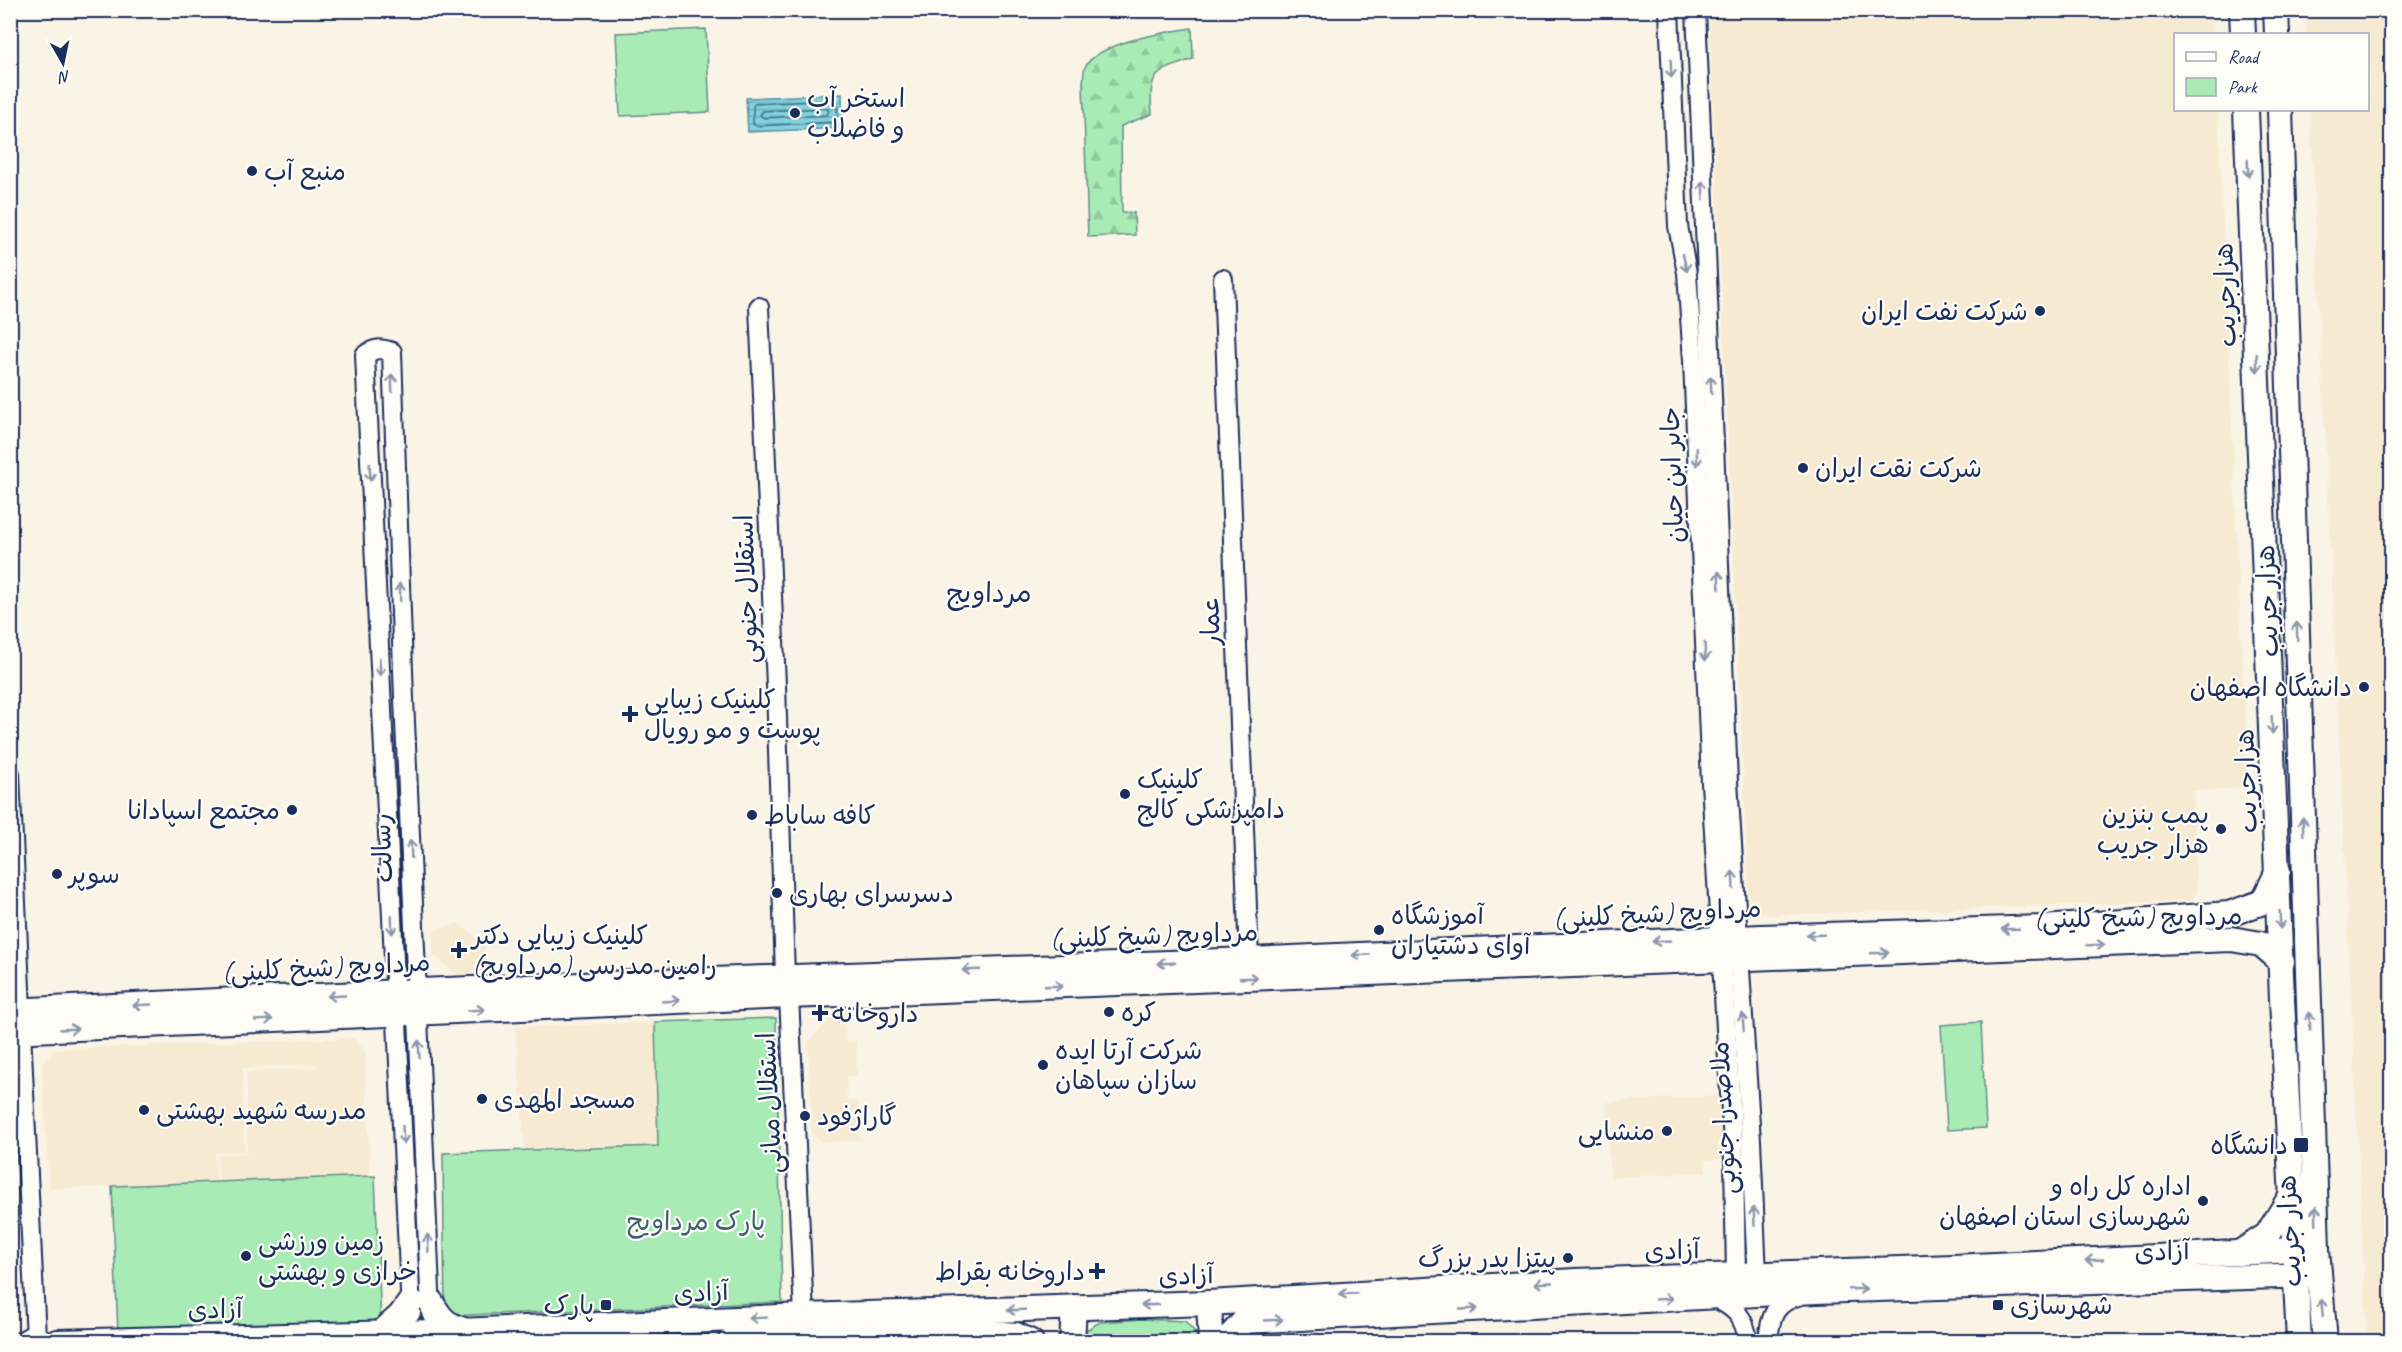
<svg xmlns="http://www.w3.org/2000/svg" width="2402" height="1352" font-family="Caveat,'Playpen Sans Arabic',sans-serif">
  <defs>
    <pattern id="forest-firs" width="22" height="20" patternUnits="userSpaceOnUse" patternTransform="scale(1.5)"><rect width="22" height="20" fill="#a8ebb5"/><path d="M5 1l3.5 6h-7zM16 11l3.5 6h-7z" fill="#90ca9e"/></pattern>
    <pattern id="water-rules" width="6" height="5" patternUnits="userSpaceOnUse" patternTransform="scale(1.5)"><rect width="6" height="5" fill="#81d2db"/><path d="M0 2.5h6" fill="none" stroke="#69abb5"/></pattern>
  </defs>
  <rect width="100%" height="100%" fill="#faf4e6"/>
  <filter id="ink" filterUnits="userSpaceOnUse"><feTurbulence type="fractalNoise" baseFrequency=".0167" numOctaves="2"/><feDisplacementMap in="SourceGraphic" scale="12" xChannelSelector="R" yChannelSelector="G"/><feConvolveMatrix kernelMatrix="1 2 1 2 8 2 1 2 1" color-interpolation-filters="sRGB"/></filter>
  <g filter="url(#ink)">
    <g fill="#f7ead2">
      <path d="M 1709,11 L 2213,11 L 2214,34 L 2176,34 L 2176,110 L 2218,110 L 2248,788 L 2193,791 L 2197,893 L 2190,901 L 1770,915 L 1759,911 L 1749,900 Z"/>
      <path d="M 2306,11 L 2391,11 L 2391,1341 L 2367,1341 L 2310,110 L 2368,110 L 2368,34 L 2307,34 Z"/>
      <path d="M 458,923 L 485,944 L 486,969 L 461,977 L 433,955 L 433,931 Z"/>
      <path d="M 844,1015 L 846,1041 L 856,1040 L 857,1075 L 846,1076 L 847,1101 L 858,1101 L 860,1140 L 822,1142 L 812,1134 L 808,1042 L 833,1016 Z"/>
      <path d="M 655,1022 L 658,1146 L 525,1151 L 515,1027 Z"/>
      <path d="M 354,1038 L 365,1051 L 370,1176 L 219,1183 L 217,1155 L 247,1153 L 247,1072 L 317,1068 L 316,1065 L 243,1068 L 244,1151 L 215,1153 L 217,1182 L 49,1189 L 42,1063 L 56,1049 Z"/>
      <path d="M 1725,1095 L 1729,1159 L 1706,1160 L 1706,1172 L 1610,1178 L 1606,1102 Z"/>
    </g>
    <g fill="#a8ebb5" stroke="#628d8a" stroke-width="1.5">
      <path d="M 706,29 L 710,112 L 620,116 L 616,33 Z"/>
      <path d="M 776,1018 L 782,1302 L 445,1316 L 443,1153 L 658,1146 L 655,1022 Z"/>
      <path d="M 1981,1022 L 1986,1128 L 1947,1130 L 1941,1025 Z"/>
      <path d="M 375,1176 L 381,1326 L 118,1335 L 112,1186 Z"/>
      <path d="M 1142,1319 L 1185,1321 L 1196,1333 L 1196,1341 L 1084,1342 L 1086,1330 L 1100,1322 Z"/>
    </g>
    <path fill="url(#forest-firs)" stroke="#628d8a" stroke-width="1.5" d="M 1192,28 L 1193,59 C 1156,72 1148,72 1152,114 L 1121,126 L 1122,212 L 1134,213 L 1135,235 L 1088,237 L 1083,82 C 1084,78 1083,71 1085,67 C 1098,42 1166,32 1192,28 Z"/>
    <path fill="url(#water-rules)" stroke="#5891a9" stroke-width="1.5" d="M 842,94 L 843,128 L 748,132 L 746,98 Z"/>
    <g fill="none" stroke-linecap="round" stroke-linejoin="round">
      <g stroke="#447090" stroke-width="1.5">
        <path d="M 834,100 C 838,104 839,118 835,122 L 756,126 L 753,124 L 753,106 L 755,104 Z"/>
        <path d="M 826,108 L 829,111 L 827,115 L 764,118 L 760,115 L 763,111 Z"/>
      </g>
      <g stroke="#1b2f5e" stroke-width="22">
        <g id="minor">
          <path d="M 1669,10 L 1678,226 L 1687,273 L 1693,361 L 1711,783 L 1734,1159 L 1736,1276"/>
          <path d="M 1696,10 L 1728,782 L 1751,1141 L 1757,1275"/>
          <path d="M 1223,279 L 1249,960"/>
          <path d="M 759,307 L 776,685 L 785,977"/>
          <path d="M 10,774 L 21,1010"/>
          <path d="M 789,996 L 804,1316"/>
          <path d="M 21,1031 L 36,1338"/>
          <path d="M 1711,1296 C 1734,1307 1745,1315 1748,1342"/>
          <path d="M 411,1313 L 365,355 C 375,348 380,348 392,352 L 404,699 L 431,1313"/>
          <path d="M 1768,1342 C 1770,1315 1775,1302 1801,1295"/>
        </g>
      </g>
      <g stroke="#1b2f5e" stroke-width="28">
        <g id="major">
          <path d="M 2242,10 L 2243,34"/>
          <path d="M 2276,10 L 2277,34"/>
          <path d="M 2246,110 L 2282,999 L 2299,1342"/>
          <path d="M 2280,110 L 2317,1249 L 2325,1342"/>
          <path d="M 10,1011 L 420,991 L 1249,960 L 1761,937 L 2044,928 L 2229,914 L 2263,902 L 2278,871"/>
          <path d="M 10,1031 L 789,996 L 2231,939 L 2261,944 L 2282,962"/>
          <path d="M 2239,1253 L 2267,1235 L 2291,1196"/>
          <path d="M 431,1302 C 442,1321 446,1324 466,1331"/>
          <path d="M 1209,1303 L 1211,1342"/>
          <path d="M 381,1333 L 400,1316 L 411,1301"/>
          <path d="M 26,1342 L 33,1338 L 43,1342"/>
          <path d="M 57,1342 L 434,1332 L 804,1316 L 1209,1303 L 1575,1281 L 1953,1267 L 2317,1249"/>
          <path d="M 730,1342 L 990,1333 L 1016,1335 L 1031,1342"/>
          <path d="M 1072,1342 L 1074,1307"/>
          <path d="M 1225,1342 L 1244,1321 L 1816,1291 L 2310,1275"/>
        </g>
      </g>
      <use href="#minor" stroke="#fdfcf7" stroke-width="18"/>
      <use href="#major" stroke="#fdfcf7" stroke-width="24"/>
    </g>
    <defs><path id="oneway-shaft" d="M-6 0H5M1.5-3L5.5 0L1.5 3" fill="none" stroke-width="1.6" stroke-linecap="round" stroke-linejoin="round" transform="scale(1.5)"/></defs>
    <g stroke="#8c96aa">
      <use href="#oneway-shaft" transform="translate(1671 69) rotate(88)"/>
      <use href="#oneway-shaft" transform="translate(2248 168) rotate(88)"/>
      <use href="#oneway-shaft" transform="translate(1703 190) rotate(-92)"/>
      <use href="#oneway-shaft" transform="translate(1685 263) rotate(76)"/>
      <use href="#oneway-shaft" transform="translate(2257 363) rotate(88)"/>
      <use href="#oneway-shaft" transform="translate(392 383) rotate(-91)"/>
      <use href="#oneway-shaft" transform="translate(1711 385) rotate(-92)"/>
      <use href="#oneway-shaft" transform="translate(1697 457) rotate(88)"/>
      <use href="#oneway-shaft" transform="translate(370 472) rotate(87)"/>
      <use href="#oneway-shaft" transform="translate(1719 580) rotate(-92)"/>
      <use href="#oneway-shaft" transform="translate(400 592) rotate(-92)"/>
      <use href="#oneway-shaft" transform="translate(2297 631) rotate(-92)"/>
      <use href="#oneway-shaft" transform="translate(1705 652) rotate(87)"/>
      <use href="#oneway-shaft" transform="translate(380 667) rotate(87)"/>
      <use href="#oneway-shaft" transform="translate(2272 725) rotate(88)"/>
      <use href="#oneway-shaft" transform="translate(2303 826) rotate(-92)"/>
      <use href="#oneway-shaft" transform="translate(411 849) rotate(-92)"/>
      <use href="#oneway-shaft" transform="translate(1733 880) rotate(-93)"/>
      <use href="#oneway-shaft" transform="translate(2280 920) rotate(88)"/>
      <use href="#oneway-shaft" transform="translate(392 925) rotate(88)"/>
      <use href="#oneway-shaft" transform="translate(2010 929) rotate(178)"/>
      <use href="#oneway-shaft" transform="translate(1815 935) rotate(178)"/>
      <use href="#oneway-shaft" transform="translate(1661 941) rotate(177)"/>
      <use href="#oneway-shaft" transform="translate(2096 945) rotate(-2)"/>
      <use href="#oneway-shaft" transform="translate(1880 953) rotate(-2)"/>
      <use href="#oneway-shaft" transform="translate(1361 955) rotate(177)"/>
      <use href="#oneway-shaft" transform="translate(1166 963) rotate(178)"/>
      <use href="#oneway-shaft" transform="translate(971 970) rotate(178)"/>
      <use href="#oneway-shaft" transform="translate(1249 978) rotate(-2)"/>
      <use href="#oneway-shaft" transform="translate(1054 986) rotate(-2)"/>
      <use href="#oneway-shaft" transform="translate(336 996) rotate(177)"/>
      <use href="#oneway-shaft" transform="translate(671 1001) rotate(-3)"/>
      <use href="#oneway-shaft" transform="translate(142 1005) rotate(177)"/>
      <use href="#oneway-shaft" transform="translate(476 1010) rotate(-3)"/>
      <use href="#oneway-shaft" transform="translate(264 1020) rotate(-3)"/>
      <use href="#oneway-shaft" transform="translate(2310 1021) rotate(-92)"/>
      <use href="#oneway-shaft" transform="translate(1743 1022) rotate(-95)"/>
      <use href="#oneway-shaft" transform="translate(69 1029) rotate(-3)"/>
      <use href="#oneway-shaft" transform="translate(419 1049) rotate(-93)"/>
      <use href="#oneway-shaft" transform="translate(403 1135) rotate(87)"/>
      <use href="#oneway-shaft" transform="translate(2316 1215) rotate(-92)"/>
      <use href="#oneway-shaft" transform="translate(1754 1216) rotate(-93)"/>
      <use href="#oneway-shaft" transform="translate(428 1243) rotate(-93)"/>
      <use href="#oneway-shaft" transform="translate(2094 1260) rotate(177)"/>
      <use href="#oneway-shaft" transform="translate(1543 1283) rotate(177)"/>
      <use href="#oneway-shaft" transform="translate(1858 1289) rotate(-2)"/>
      <use href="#oneway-shaft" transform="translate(1348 1294) rotate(177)"/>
      <use href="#oneway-shaft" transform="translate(1664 1299) rotate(-3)"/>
      <use href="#oneway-shaft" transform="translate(1150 1305) rotate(178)"/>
      <use href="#oneway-shaft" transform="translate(2322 1308) rotate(-95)"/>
      <use href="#oneway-shaft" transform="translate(1469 1309) rotate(-3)"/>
      <use href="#oneway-shaft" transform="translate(1016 1310) rotate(178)"/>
      <use href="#oneway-shaft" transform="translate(758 1318) rotate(177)"/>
      <use href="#oneway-shaft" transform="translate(1274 1320) rotate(-3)"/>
    </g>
  </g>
  <g fill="#1b2f5e" stroke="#fdfcf7" stroke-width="2">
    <circle cx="795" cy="113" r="6"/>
    <circle cx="252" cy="171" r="6"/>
    <circle cx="2040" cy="311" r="6"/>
    <circle cx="1803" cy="468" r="6"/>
    <circle cx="2364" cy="687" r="6"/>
    <path d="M627 705h6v6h6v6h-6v6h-6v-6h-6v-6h6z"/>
    <circle cx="1125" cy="794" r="6"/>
    <circle cx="292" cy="810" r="6"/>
    <circle cx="752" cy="815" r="6"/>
    <circle cx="2221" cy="829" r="6"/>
    <circle cx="57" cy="874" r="6"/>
    <circle cx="777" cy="893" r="6"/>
    <circle cx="1379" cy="930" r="6"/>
    <path d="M456 941h6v6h6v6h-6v6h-6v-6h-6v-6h6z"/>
    <circle cx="1109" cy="1012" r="6"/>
    <path d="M817 1004h6v6h6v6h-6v6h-6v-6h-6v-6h6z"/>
    <circle cx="1043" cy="1065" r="6"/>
    <circle cx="482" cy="1099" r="6"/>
    <circle cx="144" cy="1110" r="6"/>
    <circle cx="805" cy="1116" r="6"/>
    <circle cx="1667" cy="1131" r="6"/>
    <rect x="2293" y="1137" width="16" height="16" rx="3"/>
    <circle cx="2203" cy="1201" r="6"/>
    <circle cx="246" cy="1256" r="6"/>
    <circle cx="1568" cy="1258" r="6"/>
    <path d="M1094 1262h6v6h6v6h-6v6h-6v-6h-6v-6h6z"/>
    <rect x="600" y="1299" width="12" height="12" rx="3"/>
    <rect x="1992" y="1299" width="12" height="12" rx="3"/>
  </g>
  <g text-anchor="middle" stroke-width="4.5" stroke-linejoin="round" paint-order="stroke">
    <g font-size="26" fill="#1b2f5e" stroke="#fdfcf7" text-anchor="start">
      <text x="807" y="107">استخر آب<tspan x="807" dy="30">و فاضلاب</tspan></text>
      <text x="264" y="180">منبع آب</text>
      <text x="2028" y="320" text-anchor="end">شرکت نفت ایران</text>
      <text x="1815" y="477">شرکت نقت ایران</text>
      <text x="2352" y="696" text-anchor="end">دانشگاه اصفهان</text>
      <text x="644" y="708">کلینیک زیبایی<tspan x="644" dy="30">پوست و مو رویال</tspan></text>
      <text x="1137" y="788">کلینیک<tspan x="1137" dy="30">دامپزشکی کالج</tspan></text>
      <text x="280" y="819" text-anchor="end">مجتمع اسپادانا</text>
      <text x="2209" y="823" text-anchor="end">پمپ بنزین<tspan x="2209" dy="30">هزار جریب</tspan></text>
      <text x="764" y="824">کافه ساباط</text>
      <text x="69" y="883">سوپر</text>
      <text x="789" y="902">دسرسرای بهاری</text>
      <text x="1391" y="924">آموزشگاه<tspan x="1391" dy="30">آوای دشتیاران</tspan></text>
      <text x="472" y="944">کلینیک زیبایی دکتر<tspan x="472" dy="30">رامین مدرسی (مرداویج)</tspan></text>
      <text x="1121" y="1021">کره</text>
      <text x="832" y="1022">داروخانه</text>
      <text x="1055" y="1059">شرکت آرتا ایده<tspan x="1055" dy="30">سازان سپاهان</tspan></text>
      <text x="494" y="1108">مسجد المهدی</text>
      <text x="156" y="1119">مدرسه شهید بهشتی</text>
      <text x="817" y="1125">گاراژفود</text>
      <text x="1655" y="1140" text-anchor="end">منشایی</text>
      <text x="2288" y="1154" text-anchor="end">دانشگاه</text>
      <text x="2191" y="1195" text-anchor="end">اداره کل راه و<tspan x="2191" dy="30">شهرسازی استان اصفهان</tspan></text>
      <text x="258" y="1250">زمین ورزشی<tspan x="258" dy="30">خرازی و بهشتی</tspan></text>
      <text x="1556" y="1267" text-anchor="end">پیتزا پدر بزرگ</text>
      <text x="1085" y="1280" text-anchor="end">داروخانه بقراط</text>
      <text x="594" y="1314" text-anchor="end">پارک</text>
      <text x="2010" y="1314">شهرسازی</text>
    </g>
    <g font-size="26" fill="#1b2f5e" stroke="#fdfcf7">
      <text transform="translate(2225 295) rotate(-92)" y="9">هزارجریب</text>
      <text transform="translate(1672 475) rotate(-92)" y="9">جابر ابن حیان</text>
      <text transform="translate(746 589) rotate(-92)" y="9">استقلال جنوبی</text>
      <text transform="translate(2267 601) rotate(-92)" y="9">هزار جریب</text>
      <text transform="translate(1210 621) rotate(-92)" y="9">عمار</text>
      <text transform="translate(2246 781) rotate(-92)" y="9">هزارجریب</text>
      <text transform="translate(382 848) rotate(-92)" y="9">رسالت</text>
      <text transform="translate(1657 913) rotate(-3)" y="9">مرداویج (شیخ کلینی)</text>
      <text transform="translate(2138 917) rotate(-1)" y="9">مرداویج (شیخ کلینی)</text>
      <text transform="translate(1154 935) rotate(-2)" y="9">مرداویج (شیخ کلینی)</text>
      <text transform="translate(326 967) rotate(-3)" y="9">مرداویج (شیخ کلینی)</text>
      <text transform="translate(769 1103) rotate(-93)" y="9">استقلال میانی</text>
      <text transform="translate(1723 1118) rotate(-93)" y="9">ملاصدرا جنوبی</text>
      <text transform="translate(2289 1231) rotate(-93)" y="9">هزار جریب</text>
      <text transform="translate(1672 1250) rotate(-2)" y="9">آزادی</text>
      <text transform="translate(2162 1251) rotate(-2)" y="9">آزادی</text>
      <text transform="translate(1186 1275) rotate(-2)" y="9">آزادی</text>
      <text transform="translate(701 1292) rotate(-3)" y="9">آزادی</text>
      <text transform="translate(215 1309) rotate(-1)" y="9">آزادی</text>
    </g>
    <g font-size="26" fill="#3e5e74" stroke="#fdfcf7">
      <text x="696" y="1230">پارک مرداویج</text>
    </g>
    <g font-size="27" fill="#1b2f5e" stroke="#fdfcf7">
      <text x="989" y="602">مرداویج</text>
    </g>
  </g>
  <rect width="2402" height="1352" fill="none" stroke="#fdfcf7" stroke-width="36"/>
  <rect x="18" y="18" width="2366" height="1316" fill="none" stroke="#1b2f5e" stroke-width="2" filter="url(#ink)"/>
  <rect x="2174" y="33" width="195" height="78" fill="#fdfcf7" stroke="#a3aaba" stroke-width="1.5"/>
  <rect x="2186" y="52" width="30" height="9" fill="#fdfcf7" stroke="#a3aaba" stroke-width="1.5"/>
  <text x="2228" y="63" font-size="18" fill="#1b2f5e">Road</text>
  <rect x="2186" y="78" width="30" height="18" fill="#a8ebb5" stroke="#a3aaba" stroke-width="1.5"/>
  <text x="2228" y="93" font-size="18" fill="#1b2f5e">Park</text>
  <g transform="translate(63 63) rotate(171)" stroke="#fdfcf7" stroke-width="4.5" paint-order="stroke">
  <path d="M0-4.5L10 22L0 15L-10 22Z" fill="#1b2f5e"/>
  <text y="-9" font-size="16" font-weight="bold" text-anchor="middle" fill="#1b2f5e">N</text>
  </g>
</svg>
